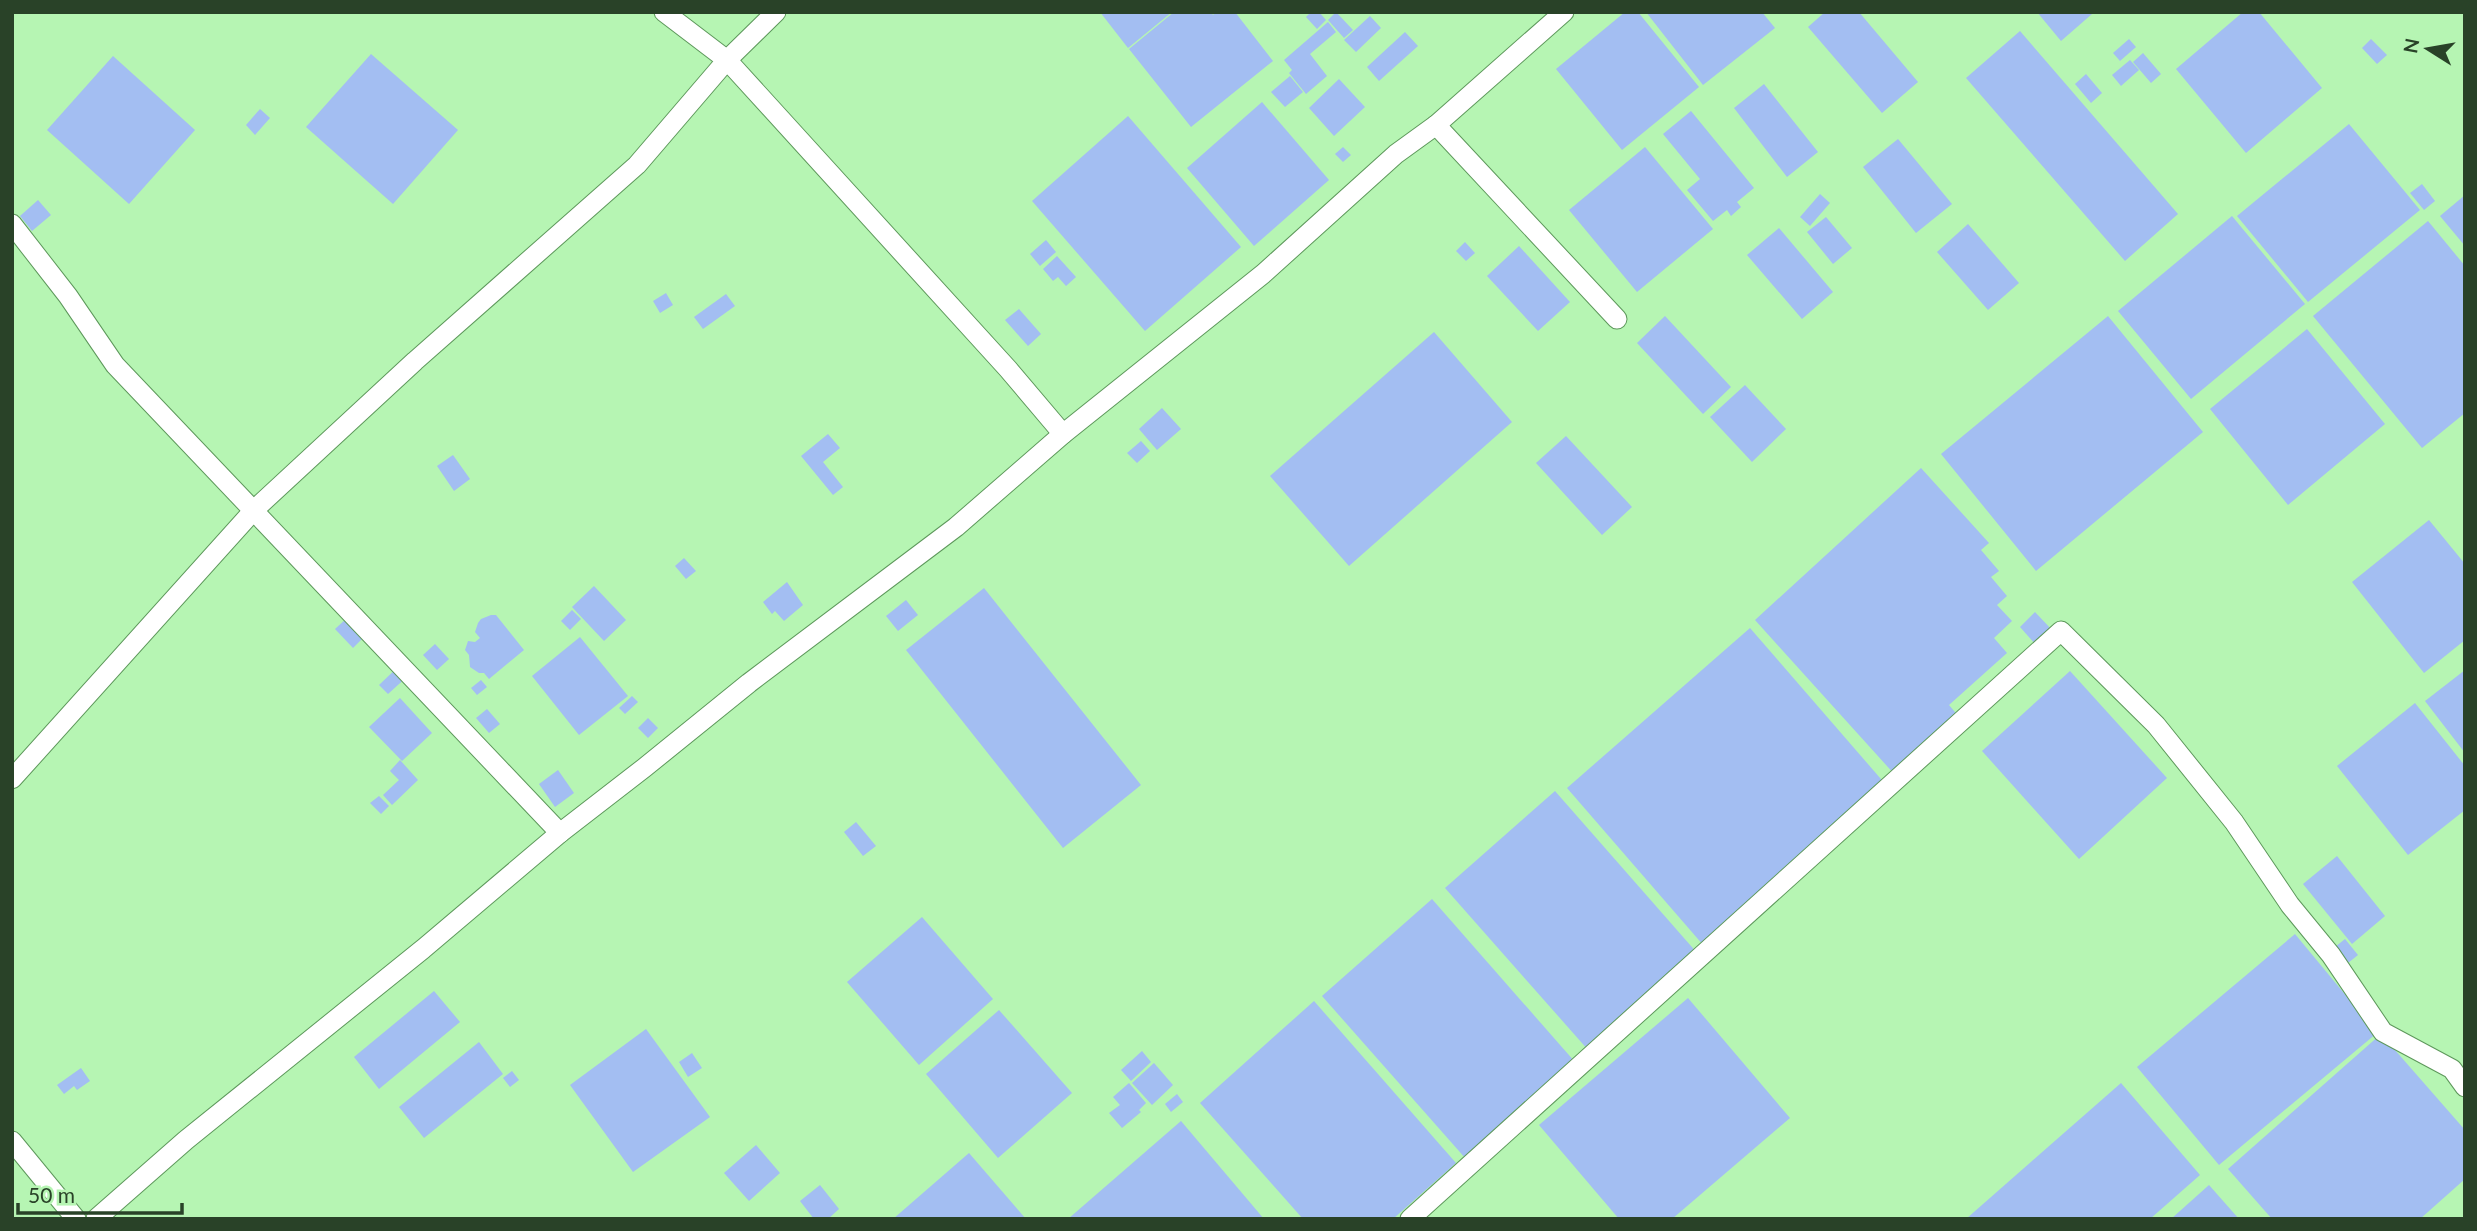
<svg xmlns="http://www.w3.org/2000/svg" width="2477" height="1231" font-family="Lato,sans-serif">
  <rect width="100%" height="100%" fill="#b6f5b3"/>
  <g fill="#a3bef2">
    <path d="M 1100,12 L 1172,12 L 1128,48 Z"/>
    <path d="M 1174,12 L 1211,12 L 1213,15 L 1216,12 L 1235,12 L 1273,61 L 1191,127 L 1129,49 Z"/>
    <path d="M 1311,12 L 1319,12 L 1326,20 L 1317,29 L 1306,17 Z"/>
    <path d="M 1336,12 L 1353,30 L 1344,38 L 1328,20 Z"/>
    <path d="M 1625,12 L 1638,12 L 1699,87 L 1622,150 L 1556,69 Z"/>
    <path d="M 1646,12 L 1762,12 L 1775,28 L 1703,85 Z"/>
    <path d="M 1825,12 L 1859,12 L 1918,82 L 1882,113 L 1808,27 Z"/>
    <path d="M 2037,12 L 2090,12 L 2092,14 L 2061,41 Z"/>
    <path d="M 2243,12 L 2259,12 L 2322,88 L 2246,153 L 2176,69 Z"/>
    <path d="M 1370,16 L 1381,28 L 1356,52 L 1344,40 Z"/>
    <path d="M 1328,22 L 1336,32 L 1310,54 L 1327,76 L 1306,94 L 1289,73 L 1292,70 L 1284,60 Z"/>
    <path d="M 2020,31 L 2178,214 L 2125,261 L 1966,78 Z"/>
    <path d="M 1405,32 L 1418,46 L 1379,81 L 1367,67 Z"/>
    <path d="M 2129,39 L 2136,47 L 2120,61 L 2113,53 Z"/>
    <path d="M 2371,39 L 2387,55 L 2377,64 L 2362,48 Z"/>
    <path d="M 2143,53 L 2161,74 L 2151,83 L 2133,62 Z"/>
    <path d="M 371,54 L 458,130 L 393,204 L 306,127 Z"/>
    <path d="M 113,56 L 195,130 L 129,204 L 47,130 Z"/>
    <path d="M 2130,60 L 2139,70 L 2121,86 L 2112,75 Z"/>
    <path d="M 2086,74 L 2102,93 L 2091,103 L 2075,84 Z"/>
    <path d="M 1290,76 L 1303,92 L 1285,107 L 1271,92 Z"/>
    <path d="M 1339,79 L 1365,107 L 1334,136 L 1309,108 Z"/>
    <path d="M 1764,84 L 1818,152 L 1787,177 L 1734,108 Z"/>
    <path d="M 1262,102 L 1329,180 L 1254,246 L 1187,168 Z"/>
    <path d="M 260,109 L 270,118 L 255,135 L 246,125 Z"/>
    <path d="M 1691,111 L 1754,188 L 1737,202 L 1741,207 L 1731,216 L 1727,210 L 1713,221 L 1687,190 L 1700,179 L 1663,134 Z"/>
    <path d="M 1128,116 L 1241,247 L 1145,331 L 1032,201 Z"/>
    <path d="M 2349,124 L 2420,210 L 2308,302 L 2237,216 Z"/>
    <path d="M 1898,139 L 1952,204 L 1916,233 L 1863,167 Z"/>
    <path d="M 1343,147 L 1351,155 L 1343,162 L 1335,154 Z"/>
    <path d="M 1645,147 L 1713,229 L 1637,292 L 1569,210 Z"/>
    <path d="M 2422,184 L 2435,201 L 2424,210 L 2410,193 Z"/>
    <path d="M 1820,194 L 1830,203 L 1810,226 L 1800,217 Z"/>
    <path d="M 2465,195 L 2465,246 L 2440,216 Z"/>
    <path d="M 38,200 L 51,215 L 32,231 L 20,216 Z"/>
    <path d="M 2232,216 L 2305,304 L 2191,399 L 2118,311 Z"/>
    <path d="M 1826,217 L 1852,248 L 1833,264 L 1807,232 Z"/>
    <path d="M 2428,221 L 2465,266 L 2465,413 L 2422,448 L 2313,316 Z"/>
    <path d="M 1968,224 L 2019,283 L 1988,310 L 1937,252 Z"/>
    <path d="M 1779,228 L 1833,292 L 1802,319 L 1747,255 Z"/>
    <path d="M 1046,240 L 1056,252 L 1040,266 L 1030,254 Z"/>
    <path d="M 1465,242 L 1475,253 L 1466,261 L 1456,251 Z"/>
    <path d="M 1519,246 L 1570,302 L 1538,331 L 1487,276 Z"/>
    <path d="M 1057,256 L 1076,277 L 1066,286 L 1058,277 L 1053,281 L 1043,269 Z"/>
    <path d="M 666,293 L 673,305 L 660,313 L 653,301 Z"/>
    <path d="M 726,294 L 735,306 L 703,329 L 694,317 Z"/>
    <path d="M 1019,309 L 1041,334 L 1028,346 L 1005,320 Z"/>
    <path d="M 1665,316 L 1731,387 L 1703,414 L 1637,343 Z"/>
    <path d="M 2108,316 L 2203,432 L 2036,571 L 1941,454 Z"/>
    <path d="M 2307,329 L 2385,424 L 2288,505 L 2210,409 Z"/>
    <path d="M 1434,332 L 1512,422 L 1349,566 L 1270,476 Z"/>
    <path d="M 1745,385 L 1786,429 L 1752,462 L 1710,417 Z"/>
    <path d="M 1162,408 L 1181,429 L 1157,450 L 1139,429 Z"/>
    <path d="M 828,434 L 840,448 L 823,462 L 843,487 L 833,495 L 801,456 Z"/>
    <path d="M 1566,436 L 1632,507 L 1602,535 L 1536,463 Z"/>
    <path d="M 1141,441 L 1150,451 L 1137,463 L 1127,453 Z"/>
    <path d="M 453,455 L 470,479 L 454,491 L 437,466 Z"/>
    <path d="M 1921,468 L 1989,543 L 1981,550 L 1999,571 L 1991,577 L 2007,596 L 1997,605 L 2012,621 L 1994,638 L 2007,653 L 1949,705 L 1960,718 L 1896,776 L 1755,620 Z"/>
    <path d="M 2429,520 L 2465,564 L 2465,640 L 2424,673 L 2352,582 Z"/>
    <path d="M 684,558 L 696,571 L 686,579 L 675,566 Z"/>
    <path d="M 787,582 L 803,605 L 784,621 L 775,611 L 772,614 L 763,602 Z"/>
    <path d="M 594,586 L 626,620 L 604,641 L 572,607 Z"/>
    <path d="M 984,588 L 1141,785 L 1063,848 L 906,650 Z"/>
    <path d="M 906,600 L 918,615 L 898,631 L 886,616 Z"/>
    <path d="M 572,610 L 581,619 L 570,630 L 561,621 Z"/>
    <path d="M 2035,612 L 2053,631 L 2037,646 L 2020,627 Z"/>
    <path d="M 491,615 L 496,615 L 524,650 L 489,679 L 484,673 L 479,673 L 470,667 L 469,655 L 465,650 L 468,641 L 475,642 L 480,638 L 475,632 L 478,623 L 481,619 Z"/>
    <path d="M 347,618 L 364,637 L 353,648 L 335,629 Z"/>
    <path d="M 1750,628 L 1887,786 L 1704,946 L 1567,788 Z"/>
    <path d="M 580,637 L 628,696 L 579,735 L 532,676 Z"/>
    <path d="M 435,644 L 449,659 L 437,670 L 423,655 Z"/>
    <path d="M 400,665 L 409,675 L 388,694 L 379,685 Z"/>
    <path d="M 2465,670 L 2465,753 L 2425,701 Z"/>
    <path d="M 2070,671 L 2167,778 L 2079,859 L 1982,751 Z"/>
    <path d="M 481,680 L 487,687 L 477,695 L 471,688 Z"/>
    <path d="M 632,696 L 638,702 L 625,714 L 619,708 Z"/>
    <path d="M 400,698 L 432,733 L 402,761 L 369,727 Z"/>
    <path d="M 2415,703 L 2465,766 L 2465,810 L 2408,855 L 2337,766 Z"/>
    <path d="M 487,709 L 500,724 L 489,733 L 476,718 Z"/>
    <path d="M 648,718 L 658,728 L 648,738 L 638,728 Z"/>
    <path d="M 400,760 L 418,780 L 392,805 L 383,795 L 399,780 L 390,771 Z"/>
    <path d="M 558,770 L 574,793 L 555,807 L 539,784 Z"/>
    <path d="M 1555,791 L 1698,954 L 1589,1051 L 1445,888 Z"/>
    <path d="M 379,796 L 389,806 L 381,814 L 370,803 Z"/>
    <path d="M 856,822 L 876,846 L 863,856 L 844,832 Z"/>
    <path d="M 2337,856 L 2385,916 L 2352,944 L 2303,884 Z"/>
    <path d="M 1432,899 L 1575,1062 L 1466,1159 L 1322,996 Z"/>
    <path d="M 922,917 L 993,999 L 919,1065 L 847,982 Z"/>
    <path d="M 2295,934 L 2377,1033 L 2219,1165 L 2137,1067 Z"/>
    <path d="M 2345,939 L 2358,955 L 2348,963 L 2335,947 Z"/>
    <path d="M 434,991 L 460,1022 L 379,1089 L 354,1057 Z"/>
    <path d="M 1688,998 L 1790,1118 L 1672,1219 L 1619,1219 L 1539,1125 Z"/>
    <path d="M 1314,1001 L 1456,1163 L 1393,1219 L 1303,1219 L 1200,1103 Z"/>
    <path d="M 999,1010 L 1072,1093 L 998,1158 L 926,1074 Z"/>
    <path d="M 646,1029 L 710,1117 L 633,1172 L 570,1085 Z"/>
    <path d="M 2381,1034 L 2465,1130 L 2465,1179 L 2420,1219 L 2272,1219 L 2228,1169 Z"/>
    <path d="M 479,1042 L 503,1074 L 424,1138 L 399,1107 Z"/>
    <path d="M 1142,1051 L 1151,1062 L 1131,1081 L 1121,1070 Z"/>
    <path d="M 692,1053 L 702,1068 L 688,1077 L 679,1062 Z"/>
    <path d="M 1154,1063 L 1173,1085 L 1152,1105 L 1132,1083 Z"/>
    <path d="M 81,1068 L 90,1081 L 77,1090 L 74,1086 L 64,1094 L 57,1085 Z"/>
    <path d="M 512,1071 L 519,1080 L 510,1087 L 503,1078 Z"/>
    <path d="M 1129,1083 L 1146,1103 L 1139,1110 L 1141,1112 L 1122,1128 L 1109,1113 L 1120,1105 L 1113,1097 Z"/>
    <path d="M 2121,1083 L 2200,1175 L 2150,1219 L 1966,1219 Z"/>
    <path d="M 1177,1094 L 1183,1102 L 1171,1112 L 1165,1104 Z"/>
    <path d="M 1181,1121 L 1264,1219 L 1068,1219 Z"/>
    <path d="M 756,1145 L 780,1173 L 749,1201 L 724,1173 Z"/>
    <path d="M 969,1153 L 1026,1219 L 893,1219 Z"/>
    <path d="M 820,1185 L 839,1209 L 828,1219 L 814,1219 L 800,1201 Z"/>
    <path d="M 2209,1185 L 2239,1219 L 2171,1219 Z"/>
  </g>
  <g fill="none" stroke-linecap="round" stroke-linejoin="round">
    <g stroke="#5d985b" stroke-width="21">
      <g id="street">
        <path d="M 664,12 L 727,60 L 1008,369 L 1063,434"/>
        <path d="M 1436,125 L 1617,319"/>
        <path d="M 12,224 L 68,296 L 115,365 L 560,833"/>
        <path d="M 12,779 L 254,510 L 415,361 L 637,165 L 727,60 L 776,12"/>
        <path d="M 12,1141 L 76,1219"/>
        <path d="M 96,1219 L 186,1140 L 423,949 L 560,833 L 644,768 L 749,683 L 956,527 L 1063,434 L 1263,274 L 1396,154 L 1436,125 L 1564,12"/>
        <path d="M 1410,1219 L 2061,631 L 2156,725 L 2234,822 L 2290,905 L 2331,955 L 2383,1032 L 2452,1069 L 2465,1087"/>
      </g>
    </g>
    <use href="#street" stroke="#fff" stroke-width="19"/>
  </g>
  <rect width="2477" height="1231" fill="none" stroke="#294228" stroke-width="28"/>
  <g transform="translate(2428 49) rotate(281)" stroke="#b6f5b3" stroke-width="5" paint-order="stroke">
  <path d="M0-5L12 26L0 18L-12 26Z" fill="#294228"/>
  <text y="-10" font-size="19" font-weight="bold" text-anchor="middle" fill="#294228">N</text>
  </g>
  <path d="M18 1203v10h164v-10" fill="none" stroke="#294228" stroke-width="3.5"/>
  <text x="28" y="1203" font-size="21" fill="#294228" stroke="#b6f5b3" stroke-width="5" paint-order="stroke">50 m</text>
</svg>
